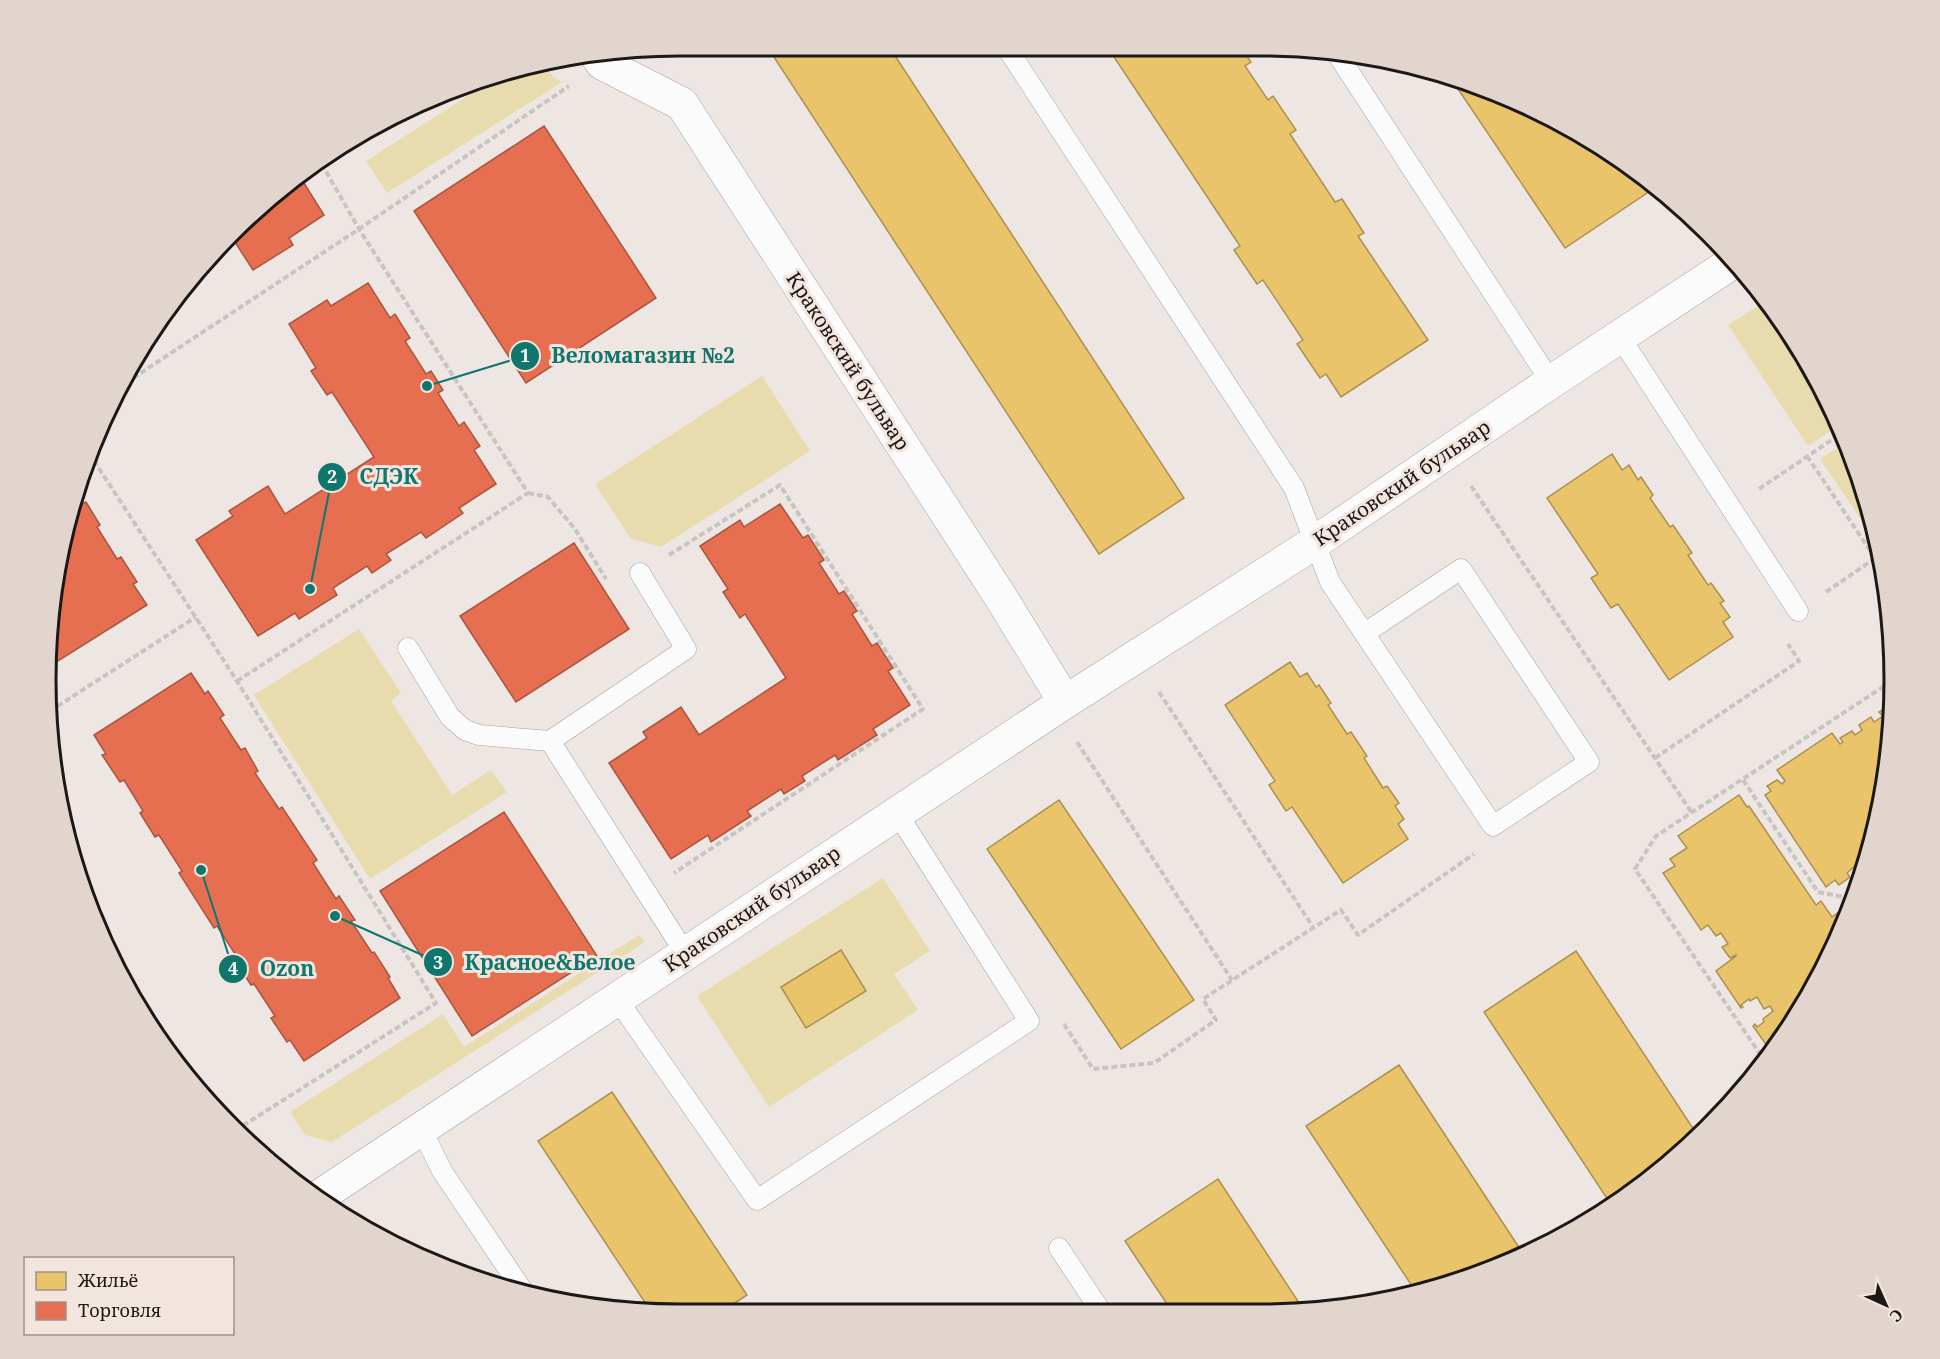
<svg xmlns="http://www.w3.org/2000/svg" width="1940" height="1359" font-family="'Noto Serif',serif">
  <rect width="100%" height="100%" fill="#eee6e2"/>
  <g fill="#e8dcaf">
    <path d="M 544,63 L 553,77 L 562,82 L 387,193 L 366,161 L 510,69 Z"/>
    <path d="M 1766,301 L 1810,362 L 1839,425 L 1808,446 L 1728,325 Z"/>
    <path d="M 762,376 L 810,451 L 661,547 L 631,539 L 595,484 Z"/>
    <path d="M 1846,442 L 1861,475 L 1877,543 L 1820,459 Z"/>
    <path d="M 359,629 L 401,693 L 391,701 L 452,795 L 491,770 L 507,792 L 370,879 L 254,695 Z"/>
    <path d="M 883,878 L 930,951 L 894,974 L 918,1010 L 769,1107 L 697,996 Z"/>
    <path d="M 639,935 L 645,942 L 332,1142 L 305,1135 L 290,1112 L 443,1014 L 464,1047 Z"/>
  </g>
  <g fill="#e9c46a" stroke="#ac9051" stroke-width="1.5">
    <path d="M 772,45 L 888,45 L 1184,498 L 1099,554 L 768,48 Z"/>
    <path d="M 1106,45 L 1239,45 L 1251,62 L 1245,66 L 1268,100 L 1273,96 L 1296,130 L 1290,134 L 1335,202 L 1342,199 L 1364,233 L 1358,236 L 1428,340 L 1341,397 L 1326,374 L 1320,378 L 1297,344 L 1303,340 L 1263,280 L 1257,284 L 1234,250 L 1240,246 Z"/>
    <path d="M 1450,77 L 1503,93 L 1577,130 L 1634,168 L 1650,191 L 1565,248 Z"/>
    <path d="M 1612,454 L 1622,470 L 1629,465 L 1638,480 L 1641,477 L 1653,495 L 1650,498 L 1670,527 L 1673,525 L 1692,553 L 1688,555 L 1708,585 L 1711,583 L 1724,601 L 1720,603 L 1730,617 L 1723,622 L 1733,637 L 1669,680 L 1618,604 L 1611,608 L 1591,578 L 1598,574 L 1547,498 Z"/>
    <path d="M 1290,662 L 1300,677 L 1307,673 L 1316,687 L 1319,685 L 1331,703 L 1328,705 L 1347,734 L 1351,732 L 1367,756 L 1364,758 L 1383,788 L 1387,786 L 1399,803 L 1395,806 L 1404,819 L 1398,824 L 1408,839 L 1343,883 L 1292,807 L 1286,811 L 1269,785 L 1275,781 L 1225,705 Z"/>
    <path d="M 1891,704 L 1894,721 L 1873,843 L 1864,867 L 1857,872 L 1854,867 L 1847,873 L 1850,877 L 1839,885 L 1835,880 L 1826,887 L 1765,795 L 1771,791 L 1767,786 L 1777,780 L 1782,784 L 1785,781 L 1777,770 L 1832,733 L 1840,744 L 1843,742 L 1840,738 L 1852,731 L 1855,735 L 1862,730 L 1859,725 L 1871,717 L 1874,722 L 1883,716 L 1879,712 Z"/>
    <path d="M 1739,795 L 1747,807 L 1749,806 L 1816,905 L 1821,901 L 1832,917 L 1840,911 L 1845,919 L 1830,960 L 1772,1053 L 1753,1026 L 1755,1024 L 1757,1027 L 1764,1022 L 1763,1019 L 1773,1011 L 1770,1006 L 1764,1009 L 1757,997 L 1750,1001 L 1749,999 L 1741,1005 L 1743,1007 L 1741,1008 L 1716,971 L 1736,956 L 1736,955 L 1730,958 L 1722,947 L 1728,944 L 1721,933 L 1716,936 L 1708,925 L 1701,930 L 1663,873 L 1675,866 L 1670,859 L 1687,848 L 1678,836 Z"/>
    <path d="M 1059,800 L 1194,1000 L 1121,1049 L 987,849 Z"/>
    <path d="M 841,950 L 866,991 L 806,1028 L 781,987 Z"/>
    <path d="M 1576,951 L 1698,1136 L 1679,1156 L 1610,1203 L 1484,1012 Z"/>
    <path d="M 1399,1065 L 1524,1255 L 1464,1280 L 1416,1292 L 1306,1126 Z"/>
    <path d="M 612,1092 L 747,1295 L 721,1312 L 652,1313 L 538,1141 Z"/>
    <path d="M 1218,1179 L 1303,1309 L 1171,1310 L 1125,1241 Z"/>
  </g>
  <g fill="#e76f51" stroke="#aa553f" stroke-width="1.5">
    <path d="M 544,126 L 656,298 L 526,383 L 414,211 Z"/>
    <path d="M 304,172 L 307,177 L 302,180 L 324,215 L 289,238 L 293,245 L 253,270 L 231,236 Z"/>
    <path d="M 368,283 L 390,318 L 395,314 L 410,338 L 405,341 L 426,374 L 431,371 L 443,390 L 438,393 L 459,426 L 464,422 L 480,446 L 474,450 L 496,484 L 459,508 L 463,513 L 426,538 L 421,532 L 386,554 L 391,560 L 372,573 L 367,566 L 333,588 L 337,595 L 299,619 L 295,613 L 258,636 L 196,540 L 233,516 L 229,511 L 268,486 L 285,514 L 374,457 L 332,392 L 327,395 L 311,371 L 316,368 L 289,324 L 327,300 L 331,306 Z"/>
    <path d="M 77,497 L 82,504 L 86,502 L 100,525 L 97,527 L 117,559 L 121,557 L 137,582 L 133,584 L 147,605 L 50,666 L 50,596 Z"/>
    <path d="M 780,504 L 803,538 L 808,535 L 824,560 L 819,563 L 839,594 L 844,591 L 857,611 L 852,614 L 872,646 L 877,643 L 893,668 L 888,671 L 910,705 L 873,729 L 877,735 L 838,760 L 835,755 L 802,776 L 805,781 L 784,794 L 781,789 L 747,811 L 751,816 L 711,842 L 708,835 L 671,859 L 609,763 L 647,738 L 643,732 L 681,707 L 699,735 L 786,678 L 745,614 L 740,618 L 723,592 L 728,589 L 700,546 L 740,520 L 744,527 Z"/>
    <path d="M 574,543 L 629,629 L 516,702 L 460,616 Z"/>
    <path d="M 191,673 L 205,694 L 208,691 L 224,715 L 220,718 L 241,750 L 245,748 L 258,771 L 255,773 L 279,809 L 282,807 L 317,860 L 313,863 L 336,899 L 339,896 L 355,920 L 351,921 L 372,953 L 374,952 L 390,977 L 388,978 L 400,998 L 304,1061 L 290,1040 L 287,1042 L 271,1018 L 275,1016 L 254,984 L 251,985 L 236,962 L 239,960 L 217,926 L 214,928 L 179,873 L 182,871 L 159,835 L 155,837 L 140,813 L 143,811 L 124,780 L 120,782 L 102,755 L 106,754 L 94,735 Z"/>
    <path d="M 504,812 L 597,956 L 472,1036 L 380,891 Z"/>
  </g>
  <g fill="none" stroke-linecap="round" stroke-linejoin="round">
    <g stroke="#a8a29f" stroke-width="21">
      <g id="lane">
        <path d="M 1005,45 L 1294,488 L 1330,582 L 1493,826 L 1589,762 L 1461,569 L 1365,633"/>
        <path d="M 1336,52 L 1551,382"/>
        <path d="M 1620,337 L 1798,611"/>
        <path d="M 408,648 L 450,717 L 465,730 L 479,735 L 550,741 L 686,649 L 640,573"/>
        <path d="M 550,741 L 685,953"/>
        <path d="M 617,999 L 757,1200 L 1029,1021 L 897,813"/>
        <path d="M 421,1128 L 442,1171 L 525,1294"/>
        <path d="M 1059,1248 L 1100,1310"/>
      </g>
    </g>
    <g stroke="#a8a29f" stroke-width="34">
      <g id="street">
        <path d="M 597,56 L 602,63 L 682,104 L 1000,596 L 1065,702"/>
        <path d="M 317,1198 L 1065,702 L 1314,543 L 1551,382 L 1736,260"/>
      </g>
    </g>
    <g stroke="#c7c5c3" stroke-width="4" stroke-dasharray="6 3" stroke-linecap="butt">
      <path d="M 118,388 L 359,229 L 569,86"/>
      <path d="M 89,453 L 237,681 L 436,1003 L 244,1125 L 260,1152"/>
      <path d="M 1807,456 L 1875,558"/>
      <path d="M 1471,486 L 1692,813"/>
      <path d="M 1759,489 L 1842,433"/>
      <path d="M 528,493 L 548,497 L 575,529 L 606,579"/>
      <path d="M 669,555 L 780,485 L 923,709 L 674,873"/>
      <path d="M 1826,592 L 1880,555"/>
      <path d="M 237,681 L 528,493 L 359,229 L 319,159"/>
      <path d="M 1159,692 L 1313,927"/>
      <path d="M 50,711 L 196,617"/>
      <path d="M 1077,742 L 1232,980"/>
      <path d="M 1655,758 L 1799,661 L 1788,644"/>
      <path d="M 1743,780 L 1818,892 L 1853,899"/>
      <path d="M 1064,1024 L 1093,1069 L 1154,1063 L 1216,1020 L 1203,999 L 1341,910 L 1358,935 L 1474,854"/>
      <path d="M 1766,1063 L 1635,869 L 1656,836 L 1892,681"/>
    </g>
    <use href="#lane" stroke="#fcfbfb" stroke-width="20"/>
    <use href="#street" stroke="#fcfbfb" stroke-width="33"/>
  </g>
  <g text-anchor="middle" stroke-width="6" stroke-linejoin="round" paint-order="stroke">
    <g font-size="20" fill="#1d1816" stroke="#f2e5de">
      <text transform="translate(848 361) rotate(57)" y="7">Краковский бульвар</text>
      <text transform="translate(1402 483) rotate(-34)" y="7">Краковский бульвар</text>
      <text transform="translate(752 909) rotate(-34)" y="7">Краковский бульвар</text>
    </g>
  </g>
  <path d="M0 0H1940V1359H0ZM680 56H1260A624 624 0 0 1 1884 680V680A624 624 0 0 1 1260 1304H680A624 624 0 0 1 56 680V680A624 624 0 0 1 680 56Z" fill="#e1d5ce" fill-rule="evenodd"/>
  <path fill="none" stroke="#1d1816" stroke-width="3" d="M680 56H1260A624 624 0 0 1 1884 680V680A624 624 0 0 1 1260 1304H680A624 624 0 0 1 56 680V680A624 624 0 0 1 680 56Z"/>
  <path fill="none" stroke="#0f766e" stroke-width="2" d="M427 386L525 356M310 589L332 477M335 916L438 962M201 870L233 969"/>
  <g fill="#0f766e" stroke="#f2e5de" stroke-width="2">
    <circle cx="427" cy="386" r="6"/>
    <circle cx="310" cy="589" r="6"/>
    <circle cx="335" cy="916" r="6"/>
    <circle cx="201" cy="870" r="6"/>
    <circle cx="525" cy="356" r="15"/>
    <circle cx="332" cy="477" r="15"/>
    <circle cx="438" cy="962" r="15"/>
    <circle cx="233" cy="969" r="15"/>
  </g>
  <g font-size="18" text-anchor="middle" font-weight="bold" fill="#fff">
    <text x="525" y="362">1</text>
    <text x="332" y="483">2</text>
    <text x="438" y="969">3</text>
    <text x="233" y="975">4</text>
  </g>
  <g font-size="21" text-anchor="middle" font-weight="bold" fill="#0f766e" stroke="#f2e5de" stroke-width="6" stroke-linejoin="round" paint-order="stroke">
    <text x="643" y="363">Веломагазин №2</text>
    <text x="389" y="484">СДЭК</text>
    <text x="550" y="970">Красное&amp;Белое</text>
    <text x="287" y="976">Ozon</text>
  </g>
  <rect x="24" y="1257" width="210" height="78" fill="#f2e5de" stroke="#9d938e" stroke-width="1.5"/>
  <rect x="36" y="1272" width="30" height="18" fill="#e9c46a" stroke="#9d938e" stroke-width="1.5"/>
  <text x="78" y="1287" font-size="18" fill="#1d1816">Жильё</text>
  <rect x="36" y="1302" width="30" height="18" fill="#e76f51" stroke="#9d938e" stroke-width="1.5"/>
  <text x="78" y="1317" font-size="18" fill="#1d1816">Торговля</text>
  <g transform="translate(1886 1305) rotate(135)" stroke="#f2e5de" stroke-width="4.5" paint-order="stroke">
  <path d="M0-4.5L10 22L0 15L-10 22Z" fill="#1d1816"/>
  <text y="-9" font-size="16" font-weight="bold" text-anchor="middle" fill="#1d1816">С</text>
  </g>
</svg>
